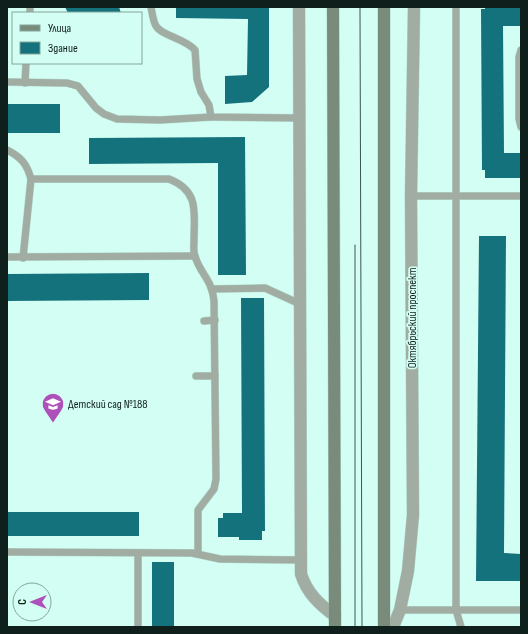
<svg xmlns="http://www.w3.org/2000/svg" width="528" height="634" font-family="'Sofia Sans Condensed',sans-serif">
  <rect width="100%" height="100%" fill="#d3fef3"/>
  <g fill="#14727d">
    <path d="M 65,7 L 119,7 L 121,13 L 68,13 Z"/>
    <path d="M 176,7 L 269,7 L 269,87 L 252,102 L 225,104 L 225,76 L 247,75 L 248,19 L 176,18 Z"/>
    <path d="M 485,7 L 521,7 L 521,26 L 503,26 L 504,153 L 521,153 L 521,178 L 485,178 L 485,170 L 482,170 L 481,9 L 485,9 Z"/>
    <rect x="7" y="104" width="53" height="29"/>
    <path d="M 245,137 L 246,275 L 218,275 L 218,163 L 89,164 L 89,138 Z"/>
    <path d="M 479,236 L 506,236 L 504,553 L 521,554 L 521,581 L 476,581 Z"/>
    <path d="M 149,273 L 149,300 L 7,301 L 7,274 Z"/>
    <path d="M 241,298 L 264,298 L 265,531 L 262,531 L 262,540 L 239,540 L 239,537 L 218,537 L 218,518 L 223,518 L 223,513 L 242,513 Z"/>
    <rect x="7" y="512" width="132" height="24"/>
    <rect x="152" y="562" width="22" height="65"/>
  </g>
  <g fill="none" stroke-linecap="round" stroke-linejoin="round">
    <g stroke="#b4dad0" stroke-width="8">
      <g id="service">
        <path d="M 151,7 C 152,12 153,21 156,26 C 162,36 184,38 195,50 L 197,79 L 201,92 L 209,105 L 211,117 L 298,118"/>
        <path d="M 456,7 L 456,610 L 461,627"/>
        <path d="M 30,13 L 30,7"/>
        <path d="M 521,50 L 519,57 L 519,119 L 521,127"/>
        <path d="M 7,82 L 67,83 L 78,86 L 96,108 L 104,114 L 117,119 L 160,120 L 211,117"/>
        <path d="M 25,83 L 26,63"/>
        <path d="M 7,150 C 21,157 27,164 31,179 L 23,258"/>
        <path d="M 31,179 L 169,179 C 200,191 194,213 194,241 C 194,246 193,252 195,256 C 200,274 212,279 214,301 L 216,479 L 214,489 L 198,510 L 198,554"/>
        <path d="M 411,196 L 521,196"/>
        <path d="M 7,257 L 194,256"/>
        <path d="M 213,289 L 265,288 L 300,304"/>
        <path d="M 204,321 L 215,320"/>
        <path d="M 196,376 L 215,376"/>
        <path d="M 7,552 L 192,553 L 220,559 L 301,560"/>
        <path d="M 138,553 L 138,627"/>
        <path d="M 400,610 L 521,610"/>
      </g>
    </g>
    <g stroke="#b4dad0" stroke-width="13">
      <g id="minor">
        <path d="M 299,7 L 301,574 C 307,593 319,604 335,616"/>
        <path d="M 393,627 L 400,610 L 408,571 L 413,515 L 411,196 L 414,7"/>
      </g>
    </g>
    <g stroke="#b4dad0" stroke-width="13">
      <g id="secondary">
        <path d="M 333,7 L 335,627"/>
        <path d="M 384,7 L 384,627"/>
      </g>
    </g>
    <use href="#service" stroke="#a1ada2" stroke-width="7"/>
    <use href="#minor" stroke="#a1ada2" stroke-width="12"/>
    <use href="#secondary" stroke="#798c7c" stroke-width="12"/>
    <g stroke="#3e554f" stroke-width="1">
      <path d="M 360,7 L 362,627"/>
      <path d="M 355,245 L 355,627"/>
    </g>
  </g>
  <defs>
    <g id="school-pin" transform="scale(1.15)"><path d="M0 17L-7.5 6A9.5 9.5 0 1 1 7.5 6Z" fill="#ae50ba" stroke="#d3fef3"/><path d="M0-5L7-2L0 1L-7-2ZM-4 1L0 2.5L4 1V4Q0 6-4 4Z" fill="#fff"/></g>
  </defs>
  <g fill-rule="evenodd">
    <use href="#school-pin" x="53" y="404"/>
  </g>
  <g text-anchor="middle" stroke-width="3.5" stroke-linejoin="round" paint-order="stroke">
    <g font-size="12" fill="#0f1f1b" stroke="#d3fef3">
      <text transform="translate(412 318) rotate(-90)" y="4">Октябрьский проспект</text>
    </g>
    <g font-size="12" fill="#0f1f1b" stroke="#d3fef3" text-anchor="start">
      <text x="68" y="408">Детский сад №188</text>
    </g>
  </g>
  <rect width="528" height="634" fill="none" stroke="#0f1f1b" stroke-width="16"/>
  <rect x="12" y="12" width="130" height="52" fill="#d3fef3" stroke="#85a59d"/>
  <rect x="20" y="25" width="20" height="6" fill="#798c7c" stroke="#85a59d"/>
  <text x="48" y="32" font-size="12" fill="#0f1f1b">Улица</text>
  <rect x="20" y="42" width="20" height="12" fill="#14727d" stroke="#85a59d"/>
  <text x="48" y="52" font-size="12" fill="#0f1f1b">Здание</text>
  <g transform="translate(32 602) rotate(270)"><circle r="19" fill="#d3fef3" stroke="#85a59d"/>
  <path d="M0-3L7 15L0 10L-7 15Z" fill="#ae50ba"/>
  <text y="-6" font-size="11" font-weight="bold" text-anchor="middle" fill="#0f1f1b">С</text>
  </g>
</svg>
